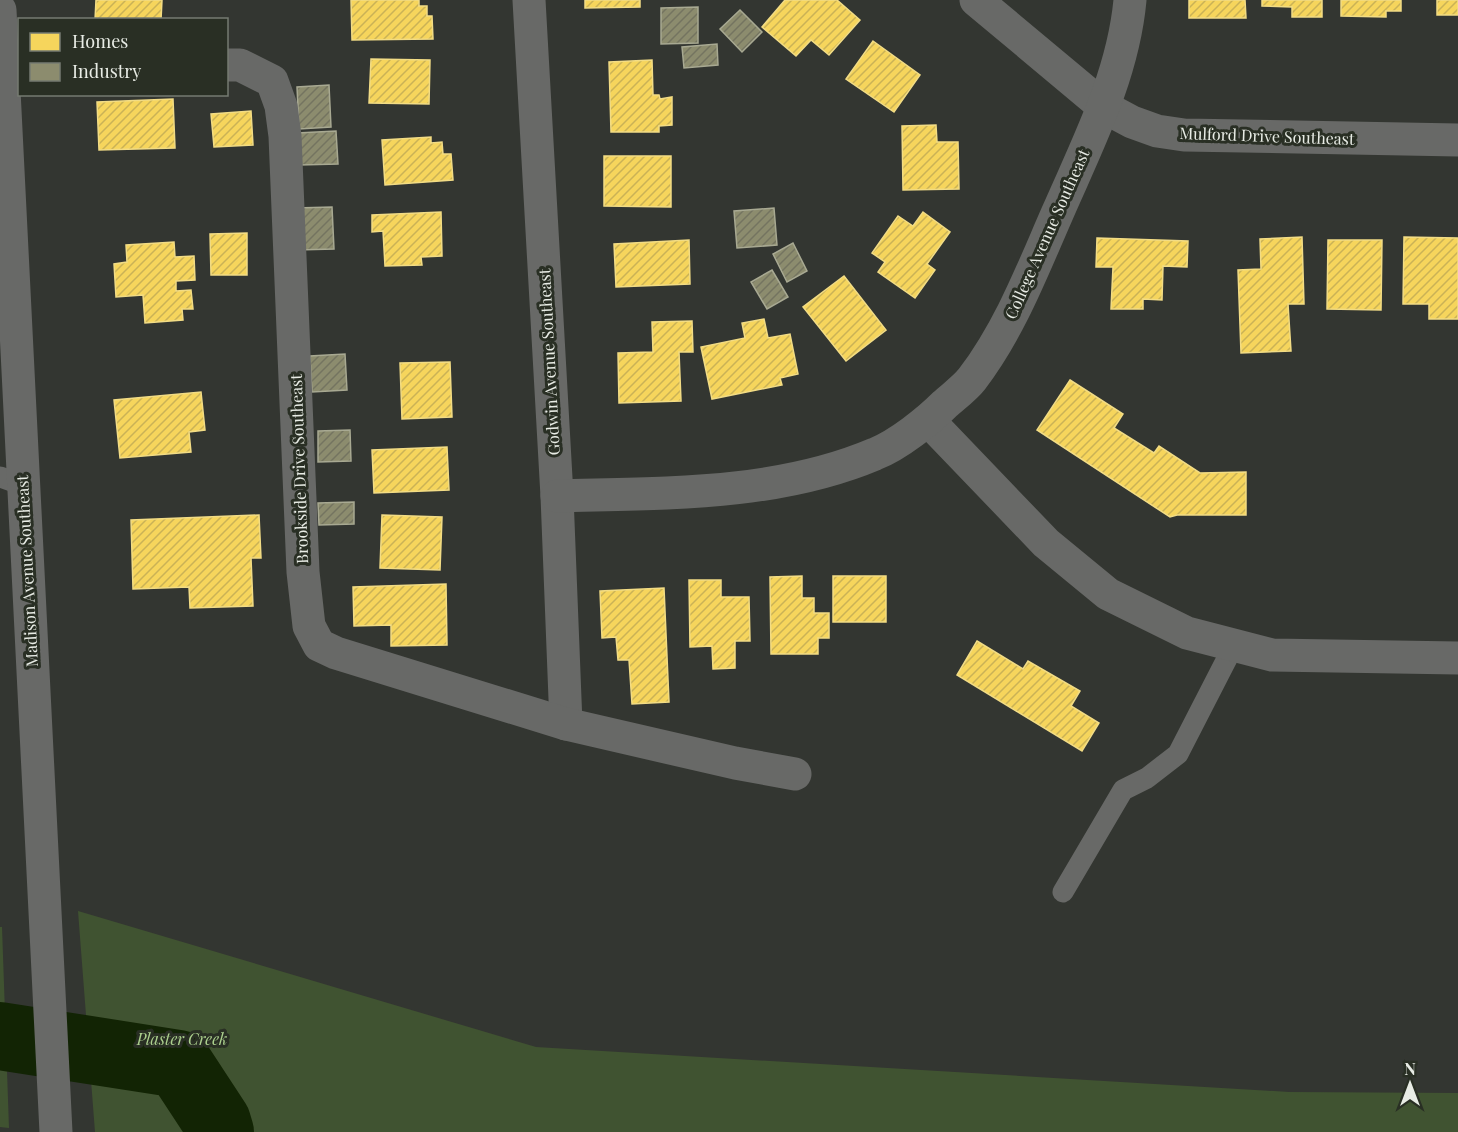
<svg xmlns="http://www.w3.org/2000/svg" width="1458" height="1132" font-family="'Playfair Display',serif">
  <defs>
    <pattern id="homes-hatch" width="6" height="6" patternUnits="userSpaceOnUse" patternTransform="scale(1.5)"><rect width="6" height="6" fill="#f6d55c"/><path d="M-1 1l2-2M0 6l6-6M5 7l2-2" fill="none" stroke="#cab256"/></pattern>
    <pattern id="industry-hatch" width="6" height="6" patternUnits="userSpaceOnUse" patternTransform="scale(1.5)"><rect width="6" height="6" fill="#8c8c6e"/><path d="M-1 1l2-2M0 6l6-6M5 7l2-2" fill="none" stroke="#747460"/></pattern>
  </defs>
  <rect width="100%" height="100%" fill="#333631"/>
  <g fill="#405331">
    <path d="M 78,911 L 536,1047 L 1289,1092 L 1458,1093 L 1458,1132 L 95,1132 Z"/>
    <path d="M 0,927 L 2,927 L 9,1128 L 0,1127 Z"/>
  </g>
  <g fill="url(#homes-hatch)" stroke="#f2dc85" stroke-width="1.5">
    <path d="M 96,0 L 162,0 L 161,20 L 95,20 Z"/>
    <path d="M 351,0 L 419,0 L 419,6 L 427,6 L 427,16 L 432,16 L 433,39 L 352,40 Z"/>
    <path d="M 585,0 L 640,0 L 640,7 L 585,8 Z"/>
    <path d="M 785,0 L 837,0 L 860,20 L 829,55 L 811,40 L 796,56 L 762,27 Z"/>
    <path d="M 1189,0 L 1245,0 L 1246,18 L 1189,18 Z"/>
    <path d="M 1262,0 L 1322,0 L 1322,17 L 1292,17 L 1292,7 L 1262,6 Z"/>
    <path d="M 1341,0 L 1401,0 L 1401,11 L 1386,11 L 1386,17 L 1341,16 Z"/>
    <rect x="1437" y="0" width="21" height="15"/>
    <path d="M 873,41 L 920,75 L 894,112 L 846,79 Z"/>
    <path d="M 371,59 L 430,60 L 429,104 L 369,103 Z"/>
    <path d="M 652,60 L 653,95 L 659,95 L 660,99 L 672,97 L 672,125 L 659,126 L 659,132 L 611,132 L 609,62 Z"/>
    <path d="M 173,99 L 175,148 L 99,150 L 97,102 Z"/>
    <path d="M 251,111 L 253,145 L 214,147 L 211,114 Z"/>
    <path d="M 936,125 L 937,142 L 958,142 L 959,189 L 903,190 L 902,126 Z"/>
    <path d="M 431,137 L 431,143 L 442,142 L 443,154 L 451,154 L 453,180 L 385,185 L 382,140 Z"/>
    <path d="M 604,156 L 671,156 L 671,207 L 604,206 Z"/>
    <path d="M 441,212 L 442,256 L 421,257 L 422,265 L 385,266 L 383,231 L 372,232 L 372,215 Z"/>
    <path d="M 923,212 L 950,232 L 927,264 L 935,270 L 915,298 L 878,272 L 885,262 L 872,253 L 898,216 L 913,226 Z"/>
    <path d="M 247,233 L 247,275 L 211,275 L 210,234 Z"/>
    <path d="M 1302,237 L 1304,304 L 1288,304 L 1291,351 L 1241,353 L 1238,270 L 1261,269 L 1260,239 Z"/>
    <path d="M 1404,237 L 1458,238 L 1458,319 L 1429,319 L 1429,304 L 1403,304 Z"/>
    <path d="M 1097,238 L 1188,241 L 1187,267 L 1163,266 L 1162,300 L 1143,299 L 1143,309 L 1111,309 L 1113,267 L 1096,267 Z"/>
    <path d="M 689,240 L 690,284 L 616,287 L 614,244 Z"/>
    <path d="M 1328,240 L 1382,240 L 1381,310 L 1327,309 Z"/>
    <path d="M 174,242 L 175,257 L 194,256 L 195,280 L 176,281 L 176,291 L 191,290 L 193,309 L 182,309 L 183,320 L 145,323 L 143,295 L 116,297 L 114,264 L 127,262 L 126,245 Z"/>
    <path d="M 844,276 L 886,330 L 846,361 L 803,307 Z"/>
    <path d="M 764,319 L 768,338 L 790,334 L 798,374 L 780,378 L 782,385 L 712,399 L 701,347 L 745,338 L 742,323 Z"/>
    <path d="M 692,321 L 693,352 L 679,352 L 681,401 L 619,403 L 618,353 L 653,352 L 652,322 Z"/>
    <path d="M 450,362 L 452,417 L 402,419 L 400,363 Z"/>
    <path d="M 1070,380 L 1123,414 L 1114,428 L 1154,453 L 1159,446 L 1200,473 L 1246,472 L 1246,515 L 1177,515 L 1170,517 L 1037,430 Z"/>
    <path d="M 201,392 L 205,430 L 189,432 L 191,452 L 120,458 L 114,400 Z"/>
    <path d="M 447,447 L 449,490 L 374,493 L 372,450 Z"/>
    <path d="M 259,515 L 261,558 L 251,558 L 253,606 L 190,608 L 189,587 L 133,589 L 131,520 Z"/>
    <path d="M 382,515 L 442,517 L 440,570 L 380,568 Z"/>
    <path d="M 802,576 L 802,598 L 814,598 L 814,613 L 829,613 L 829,638 L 818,638 L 818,654 L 771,654 L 770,577 Z"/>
    <rect x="833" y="576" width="53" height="46"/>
    <path d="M 689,580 L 721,580 L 721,597 L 749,597 L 750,641 L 735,641 L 735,668 L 713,669 L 712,646 L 690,647 Z"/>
    <path d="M 446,584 L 447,645 L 391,646 L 391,625 L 354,626 L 353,587 Z"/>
    <path d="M 664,588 L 669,702 L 632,704 L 629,660 L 618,660 L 616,637 L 602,638 L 600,591 Z"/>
    <path d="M 977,641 L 1023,669 L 1028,661 L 1080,691 L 1071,706 L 1099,723 L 1082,751 L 957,675 Z"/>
  </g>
  <g fill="url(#industry-hatch)" stroke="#a8a992" stroke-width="1.5">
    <path d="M 698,7 L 698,43 L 661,44 L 661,8 Z"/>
    <path d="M 740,10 L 762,32 L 742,52 L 720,29 Z"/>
    <path d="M 717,44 L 718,65 L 684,68 L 682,47 Z"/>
    <path d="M 329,85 L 331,127 L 299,129 L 297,87 Z"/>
    <path d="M 336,131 L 338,164 L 299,165 L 297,133 Z"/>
    <path d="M 332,207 L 334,249 L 296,250 L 295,208 Z"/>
    <path d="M 774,208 L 777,245 L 737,248 L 734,211 Z"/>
    <path d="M 793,243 L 807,271 L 787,282 L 773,254 Z"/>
    <path d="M 772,270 L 788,297 L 767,309 L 751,282 Z"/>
    <path d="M 345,354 L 347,390 L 312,392 L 310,356 Z"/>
    <path d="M 350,430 L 351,461 L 318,462 L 318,431 Z"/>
    <path d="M 354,502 L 354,524 L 319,525 L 318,503 Z"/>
  </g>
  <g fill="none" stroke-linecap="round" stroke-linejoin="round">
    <path stroke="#122404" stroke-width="68" d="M 0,1036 L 179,1064 L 217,1122 L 220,1132"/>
    <g stroke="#686967" stroke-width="21">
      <path d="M 0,477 L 23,485"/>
      <path d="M 1063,892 L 1123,790 L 1147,778 L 1178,754 L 1234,645"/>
    </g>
    <g stroke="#686967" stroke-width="33">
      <path d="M 529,0 L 557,496 L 566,724"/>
      <path d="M 976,0 L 1104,107 L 1132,122 L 1157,131 L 1184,135 L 1458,140"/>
      <path d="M 226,65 L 240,65 L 272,81 L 281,106 L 285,136 L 303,572 L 309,626 L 319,645 L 336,653 L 566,724 L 735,763 L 795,774"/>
      <path d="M 928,420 L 1046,543 L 1108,594 L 1187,633 L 1272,655 L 1458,658"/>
      <path d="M 557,496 C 663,493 776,496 875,454 C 898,445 928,421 945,404 C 954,396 965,388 972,379 C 1010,329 1032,271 1057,214 C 1087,145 1123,76 1130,0"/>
    </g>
    <path stroke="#686967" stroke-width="33" d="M 0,10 L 56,1132"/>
  </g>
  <g text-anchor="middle" stroke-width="6" stroke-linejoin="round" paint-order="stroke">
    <g font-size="16" fill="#e8ece5" stroke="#292f24">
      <text transform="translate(1267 136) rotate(2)" y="6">Mulford Drive Southeast</text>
      <text transform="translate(1047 234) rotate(-66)" y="6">College Avenue Southeast</text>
      <text transform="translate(549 362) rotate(-93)" y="6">Godwin Avenue Southeast</text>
      <text transform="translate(299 469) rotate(-92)" y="6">Brookside Drive Southeast</text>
      <text transform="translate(27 571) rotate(-93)" y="6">Madison Avenue Southeast</text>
    </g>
    <g font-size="16" font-style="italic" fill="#acd08e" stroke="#292f24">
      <text x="182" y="1045">Plaster Creek</text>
    </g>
  </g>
  <rect x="18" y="18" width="210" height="78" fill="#292f24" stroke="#757b71" stroke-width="1.5"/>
  <rect x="30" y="33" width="30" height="18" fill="#f6d55c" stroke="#757b71" stroke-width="1.5"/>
  <text x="72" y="48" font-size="18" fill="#e8ece5">Homes</text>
  <rect x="30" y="63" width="30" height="18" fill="#8c8c6e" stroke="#757b71" stroke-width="1.5"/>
  <text x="72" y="78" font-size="18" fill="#e8ece5">Industry</text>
  <g transform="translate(1410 1084)" stroke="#292f24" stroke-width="4.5" paint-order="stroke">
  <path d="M0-4.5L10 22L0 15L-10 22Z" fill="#e8ece5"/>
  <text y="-9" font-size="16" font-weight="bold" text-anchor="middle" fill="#e8ece5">N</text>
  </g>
</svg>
